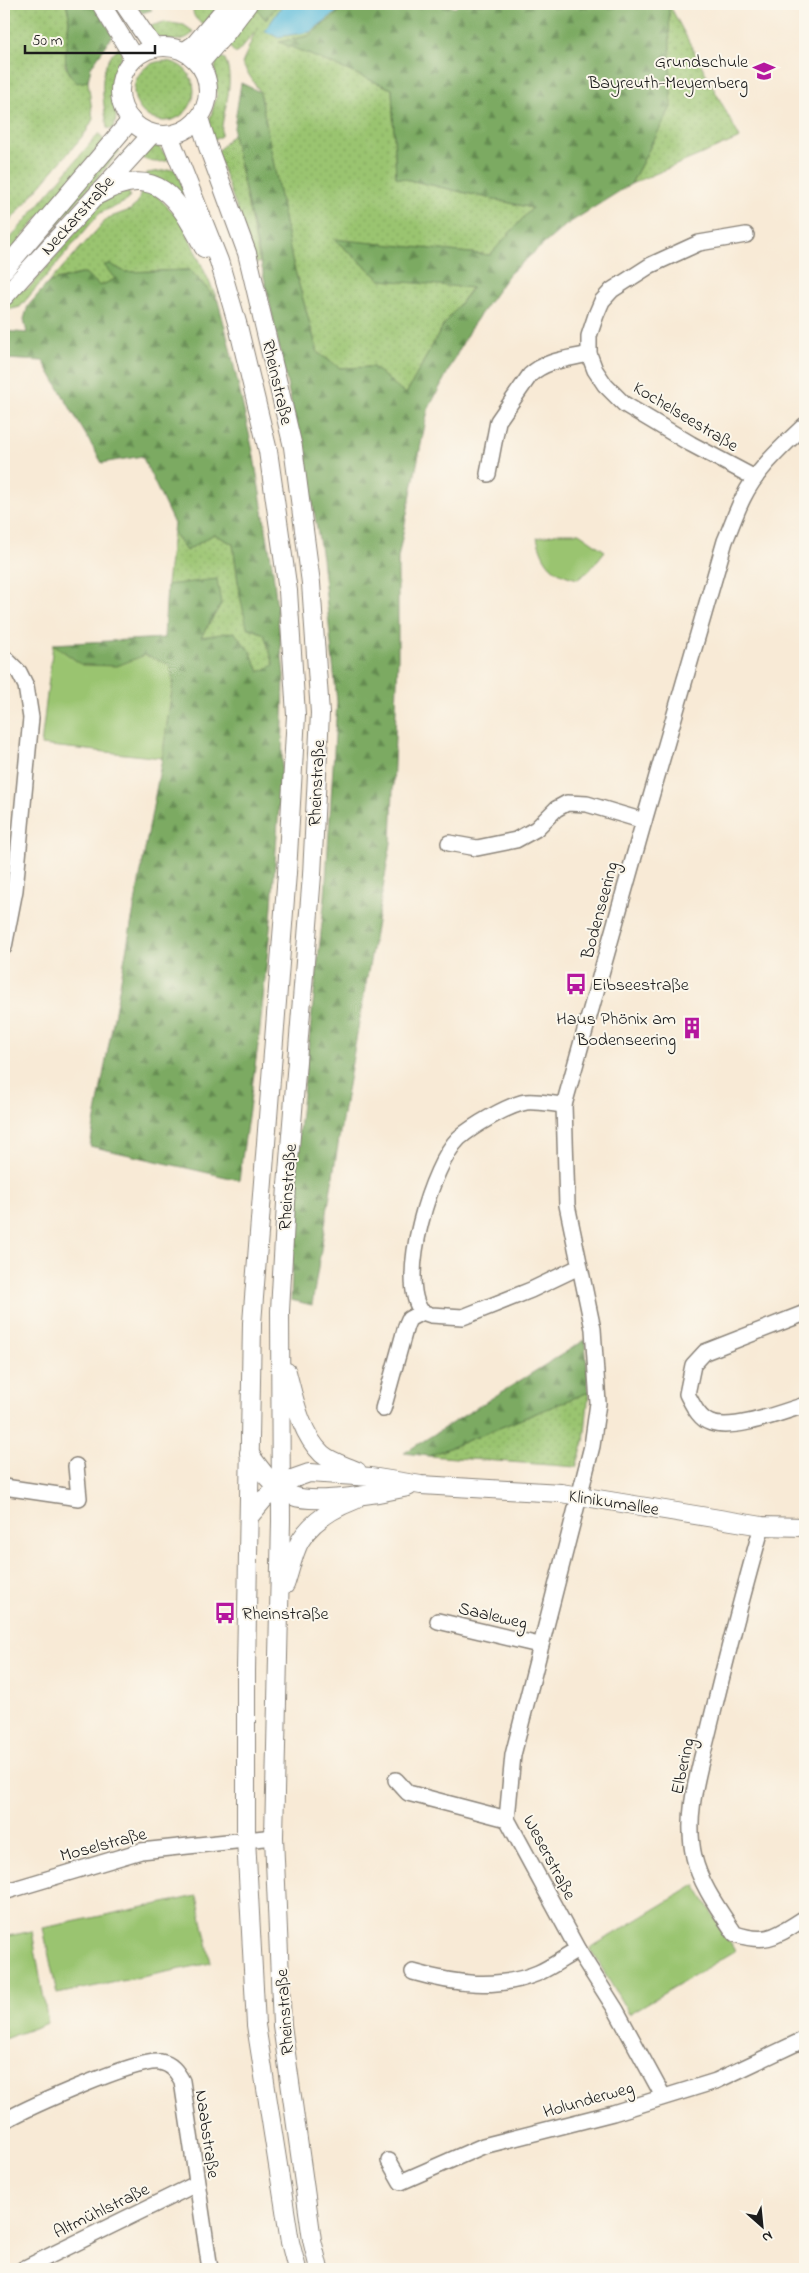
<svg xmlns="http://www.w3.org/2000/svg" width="809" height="2273" font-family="'Indie Flower',sans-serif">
  <defs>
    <pattern id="grass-dots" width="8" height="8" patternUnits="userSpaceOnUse" patternTransform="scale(1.25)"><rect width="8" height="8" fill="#9ac470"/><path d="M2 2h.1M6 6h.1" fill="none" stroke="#84a860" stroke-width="1.8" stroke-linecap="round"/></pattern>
    <pattern id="forest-firs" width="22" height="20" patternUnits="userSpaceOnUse" patternTransform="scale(1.25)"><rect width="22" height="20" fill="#7baa62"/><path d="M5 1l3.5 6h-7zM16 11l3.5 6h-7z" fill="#648a50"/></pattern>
  </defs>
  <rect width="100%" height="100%" fill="#fbf7ec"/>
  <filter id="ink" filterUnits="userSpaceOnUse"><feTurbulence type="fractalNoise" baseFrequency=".02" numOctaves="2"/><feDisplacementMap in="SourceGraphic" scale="10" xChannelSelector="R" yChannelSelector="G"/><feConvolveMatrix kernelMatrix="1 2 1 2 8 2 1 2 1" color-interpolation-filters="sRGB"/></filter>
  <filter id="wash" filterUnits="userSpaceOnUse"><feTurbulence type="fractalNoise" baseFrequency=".0096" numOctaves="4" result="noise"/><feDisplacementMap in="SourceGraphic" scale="20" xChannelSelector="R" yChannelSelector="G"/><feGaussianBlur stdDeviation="1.12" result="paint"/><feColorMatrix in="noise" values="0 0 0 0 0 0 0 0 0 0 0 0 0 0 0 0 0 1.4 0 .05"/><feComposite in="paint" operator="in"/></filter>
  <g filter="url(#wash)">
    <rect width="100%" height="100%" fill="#f8ead6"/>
    <g fill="url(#grass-dots)" stroke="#5b7046">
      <path d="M 4,4 L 66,4 L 69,16 L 65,66 L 76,82 L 88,81 L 93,119 L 86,132 L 4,228 Z"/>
      <path d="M 200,4 L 221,4 L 204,25 C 198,21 193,18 193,10 Z"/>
      <path d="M 278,4 L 344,4 L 336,15 L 308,36 L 280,42 L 392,89 L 396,177 L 532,208 L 490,255 L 335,240 L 381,280 L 472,287 L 443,326 L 406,394 L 373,367 L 340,368 L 318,353 L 292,260 L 260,92 L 242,64 L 253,37 L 258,29 L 236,54 L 227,44 L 255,7 L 266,20 Z"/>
      <path d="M 669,4 L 740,138 L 631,184 L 671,107 Z"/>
      <path d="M 164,22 L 184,25 L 194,32 C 180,47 158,40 147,27 Z"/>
      <path d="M 121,46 C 124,67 113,71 113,88 C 113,102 119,113 114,127 L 112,129 L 107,128 C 104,101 94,64 121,46 Z"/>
      <path d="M 218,56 L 225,59 C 236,84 222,111 221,136 L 212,141 L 208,126 L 217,94 L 215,68 Z"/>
      <circle cx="164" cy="91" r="30"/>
      <path d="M 99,133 L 104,141 L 4,258 L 4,246 Z"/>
      <path d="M 233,134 L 260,262 L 256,264 L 217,152 Z"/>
      <path d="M 150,144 L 159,147 L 170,160 C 159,163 152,163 142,158 Z"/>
      <path d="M 115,148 L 120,151 L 4,287 L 4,278 Z"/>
      <path d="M 175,169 L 197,220 L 145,178 L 147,173 Z"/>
      <path d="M 142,190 L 156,195 L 181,220 L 218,301 L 190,270 L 125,272 L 110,264 L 115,279 L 100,286 L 85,273 L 49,282 L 108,218 L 130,210 L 137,204 Z"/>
      <path d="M 129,192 L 130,197 C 123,206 109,207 99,214 L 20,307 L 4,311 C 4,295 15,292 29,288 L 100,203 L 116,194 Z"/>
      <path d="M 173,532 L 186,551 L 214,534 L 233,544 L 240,596 L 264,634 L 275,666 L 259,673 L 250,651 L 201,637 L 221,604 L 167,585 Z"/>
      <path d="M 589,1392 L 584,1442 L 576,1467 L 429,1456 Z"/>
    </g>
    <g fill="url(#forest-firs)" stroke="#4c633f">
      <path d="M 66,4 L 94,4 L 113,35 L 91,67 L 88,81 L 77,83 C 52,60 77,30 66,4 Z"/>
      <path d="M 134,4 L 147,4 L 152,10 L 142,13 Z"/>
      <path d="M 257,4 L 278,4 L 266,20 L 255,7 Z"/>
      <path d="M 344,4 L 446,4 L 455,8 L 459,4 L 669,4 L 671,107 L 631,184 L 566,225 L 509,274 L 470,329 L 428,410 L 398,558 L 398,658 L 391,843 L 345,1102 L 312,1305 L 291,1300 L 296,1157 L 325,896 L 337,702 L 322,558 L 312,499 L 233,134 L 241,83 L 260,92 L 292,260 L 318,353 L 340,368 L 373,367 L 406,394 L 443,326 L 472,288 L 381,280 L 334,239 L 490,255 L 532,208 L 396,177 L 392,89 L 279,42 L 308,36 L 336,15 Z"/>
      <path d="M 110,264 L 125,272 L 190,270 L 218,301 L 227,335 L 253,451 L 273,571 L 284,675 L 282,764 L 271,920 L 259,1038 L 239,1180 L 90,1146 L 162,758 L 173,682 L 146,655 L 117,666 L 82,665 L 53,644 L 164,638 L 167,585 L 217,579 L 221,604 L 201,637 L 234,632 L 250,651 L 259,672 L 274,665 L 264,634 L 247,627 L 240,596 L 233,544 L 214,534 L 186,551 L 173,532 L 174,524 L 142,456 L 102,463 L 43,361 L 4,359 L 4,331 L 27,333 L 24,319 L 28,306 L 49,282 L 85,273 L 100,286 L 115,279 L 104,265 Z"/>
      <path d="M 585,1340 L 589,1392 L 429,1456 L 404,1453 Z"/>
    </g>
    <g fill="#9ac470" stroke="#5b7046">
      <path d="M 559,533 L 579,533 L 605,551 L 589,571 L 578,579 C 552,573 544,564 537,538 Z"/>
      <path d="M 53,644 L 82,665 L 117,666 L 145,655 L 170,665 L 173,682 L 162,758 L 41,745 Z"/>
      <path d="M 695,1885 L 735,1951 L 629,2014 L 590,1948 Z"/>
      <path d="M 197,1896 L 211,1963 L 57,1994 L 43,1928 Z"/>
      <path d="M 32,1931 L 48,2023 L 4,2039 L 4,1937 Z"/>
    </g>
    <path fill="#5ebddc" stroke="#3d6c7c" d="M 283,4 L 342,4 L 338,11 L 310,32 L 277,37 L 265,31 Z"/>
  </g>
  <g filter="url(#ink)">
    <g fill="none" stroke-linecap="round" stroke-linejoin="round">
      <g stroke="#8a8379" stroke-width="18">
        <g id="minor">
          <path d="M 746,235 L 699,243 L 651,265 L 612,290 L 602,301 L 596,315 L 589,336 L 589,354 L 595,370 L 605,385 L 624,404 L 691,444 L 755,478"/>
          <path d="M 488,474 L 498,421 L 530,375 C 546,360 568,359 589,354"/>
          <path d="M 4,657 L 19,672 L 26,686 L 31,718 L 15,890 L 4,947"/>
          <path d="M 449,843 L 477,848 L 516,840 L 536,829 L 556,809 L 567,803 L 587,804 L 644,821"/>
          <path d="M 564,1105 C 552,1104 538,1101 526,1102 C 508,1105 473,1126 459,1138 C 432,1164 396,1280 422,1312 L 431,1315 L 463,1317 L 531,1290 L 579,1267"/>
          <path d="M 805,1313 L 705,1352 L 693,1365 L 687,1394 C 693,1405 699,1419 711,1423 C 735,1431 782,1412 805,1405"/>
          <path d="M 383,1409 L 406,1326 L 409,1319 L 422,1312"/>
          <path d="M 4,1487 L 79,1498 L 76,1466"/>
          <path d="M 762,1526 C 743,1592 726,1659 710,1725 C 700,1768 684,1813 694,1857 C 700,1884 720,1911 735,1934 C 769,1945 777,1935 805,1918"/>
          <path d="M 438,1621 L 539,1645"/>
          <path d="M 396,1780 L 408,1793 L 507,1819"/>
          <path d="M 4,1892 L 141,1851 L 274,1837"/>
          <path d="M 413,1972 C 455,1984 497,1990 538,1973 C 552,1967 565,1957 578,1950"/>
          <path d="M 663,2096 L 616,2010 L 578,1950 L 507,1819 L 513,1755 L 592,1446 L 598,1403 L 593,1329 L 567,1205 L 564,1105 L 644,821 L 725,541 C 731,527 736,512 743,498 C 757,469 782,447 805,425"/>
          <path d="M 4,2121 C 29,2107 135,2059 160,2062 C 172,2064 177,2072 182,2081 L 210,2269"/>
          <path d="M 389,2161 L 401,2182 L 483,2146 L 613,2113 L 716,2081 L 805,2039"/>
          <path d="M 23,2269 L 196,2184"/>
        </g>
      </g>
      <g stroke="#8a8379" stroke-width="20">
        <g id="tertiary">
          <path d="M 101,4 L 134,58"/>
          <path d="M 124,4 L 154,48"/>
          <circle cx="164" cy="91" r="44"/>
          <path d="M 185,51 L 195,44 L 229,4"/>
          <path d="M 199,64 L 226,33 L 248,4"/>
          <path d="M 199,118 L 208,147 L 247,253 L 293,447 L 311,583 L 320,713 L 312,875 L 287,1185 L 280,1311 L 281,1521 L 274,1837 L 282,2025 L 312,2240 L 319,2269"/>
          <path d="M 169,135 L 219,261 L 238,326 L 268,451 L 288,591 L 296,715 L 287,873 L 252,1323 L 246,1671 L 246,1839 L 256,2025 L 290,2242 L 297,2269"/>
          <path d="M 100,194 C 159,161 179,202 204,248"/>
          <path d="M 4,270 L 131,120"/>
          <path d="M 4,297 L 152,134"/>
          <path d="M 287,1372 C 294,1399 301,1434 322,1454 C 331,1462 346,1466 357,1471"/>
          <path d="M 249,1453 C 260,1469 274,1489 293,1496 C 316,1505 382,1493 408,1487"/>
          <path d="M 249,1517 L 264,1499 L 292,1479 L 309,1473 L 371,1477 L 421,1485 L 561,1493 L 762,1526 L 805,1527"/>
          <path d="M 285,1585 C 290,1571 293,1554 300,1541 C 312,1521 334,1508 355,1500"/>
        </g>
      </g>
      <use href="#minor" stroke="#fff" stroke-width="15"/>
      <use href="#tertiary" stroke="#fff" stroke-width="18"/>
    </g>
  </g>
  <defs>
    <g id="school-bare" transform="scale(1.725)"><path d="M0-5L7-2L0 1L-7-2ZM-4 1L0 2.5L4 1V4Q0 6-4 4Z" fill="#b5179e" stroke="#fbf7ec" stroke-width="2.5" paint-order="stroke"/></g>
    <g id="bus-bare" transform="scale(1.725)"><path d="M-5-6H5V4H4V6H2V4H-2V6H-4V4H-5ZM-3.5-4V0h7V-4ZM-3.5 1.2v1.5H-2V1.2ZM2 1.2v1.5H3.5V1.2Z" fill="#b5179e" stroke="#fbf7ec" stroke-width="2.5" paint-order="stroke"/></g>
    <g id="building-bare" transform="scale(1.725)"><path d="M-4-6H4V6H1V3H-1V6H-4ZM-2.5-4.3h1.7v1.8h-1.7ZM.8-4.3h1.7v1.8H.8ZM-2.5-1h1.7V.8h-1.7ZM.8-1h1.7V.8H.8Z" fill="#b5179e" stroke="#fbf7ec" stroke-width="2.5" paint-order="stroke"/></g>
  </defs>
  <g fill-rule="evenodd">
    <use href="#school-bare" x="764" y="71"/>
    <use href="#bus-bare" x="576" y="984"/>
    <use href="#building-bare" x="692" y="1028"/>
    <use href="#bus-bare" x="225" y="1613"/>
  </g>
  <g text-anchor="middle" stroke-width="4" stroke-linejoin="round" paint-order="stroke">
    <g font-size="18" fill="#1c1c1c" stroke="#fbf7ec" text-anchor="end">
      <text x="748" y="67">Grundschule<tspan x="748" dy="21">Bayreuth-Meyernberg</tspan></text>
      <text x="592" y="990" text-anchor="start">Eibseestraße</text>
      <text x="676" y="1024">Haus Phönix am<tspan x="676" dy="21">Bodenseering</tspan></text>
      <text x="242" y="1619" text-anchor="start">Rheinstraße</text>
    </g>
    <g font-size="18" fill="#1c1c1c" stroke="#fbf7ec">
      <text transform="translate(77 215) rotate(-48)" y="6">Neckarstraße</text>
      <text transform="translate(278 382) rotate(77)" y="6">Rheinstraße</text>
      <text transform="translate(686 416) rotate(31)" y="6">Kochelseestraße</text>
      <text transform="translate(316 783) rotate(-87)" y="6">Rheinstraße</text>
      <text transform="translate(599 910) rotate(-75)" y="6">Bodenseering</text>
      <text transform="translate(287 1187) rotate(-86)" y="6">Rheinstraße</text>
      <text transform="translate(614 1502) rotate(9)" y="6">Klinikumallee</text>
      <text transform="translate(493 1615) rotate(13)" y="6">Saaleweg</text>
      <text transform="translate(682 1766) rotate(-78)" y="6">Elbering</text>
      <text transform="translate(103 1844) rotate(-15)" y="6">Moselstraße</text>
      <text transform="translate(550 1857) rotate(62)" y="6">Weserstraße</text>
      <text transform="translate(284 2012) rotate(-94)" y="6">Rheinstraße</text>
      <text transform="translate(588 2099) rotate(-16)" y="6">Holunderweg</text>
      <text transform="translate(208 2134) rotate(82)" y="6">Naabstraße</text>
      <text transform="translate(101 2210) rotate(-26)" y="6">Altmühlstraße</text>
    </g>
  </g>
  <rect width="809" height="2273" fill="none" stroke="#fbf7ec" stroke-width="20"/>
  <g transform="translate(762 2226) rotate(153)" stroke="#fbf7ec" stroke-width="4" paint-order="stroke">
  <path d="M0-4L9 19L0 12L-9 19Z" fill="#1c1c1c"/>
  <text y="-8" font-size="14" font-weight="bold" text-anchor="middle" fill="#1c1c1c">N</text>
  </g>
  <path d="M25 45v8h130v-8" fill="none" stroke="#1c1c1c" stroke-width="2.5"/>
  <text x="32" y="45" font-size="15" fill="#1c1c1c" stroke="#fbf7ec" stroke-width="4" paint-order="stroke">50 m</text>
</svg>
